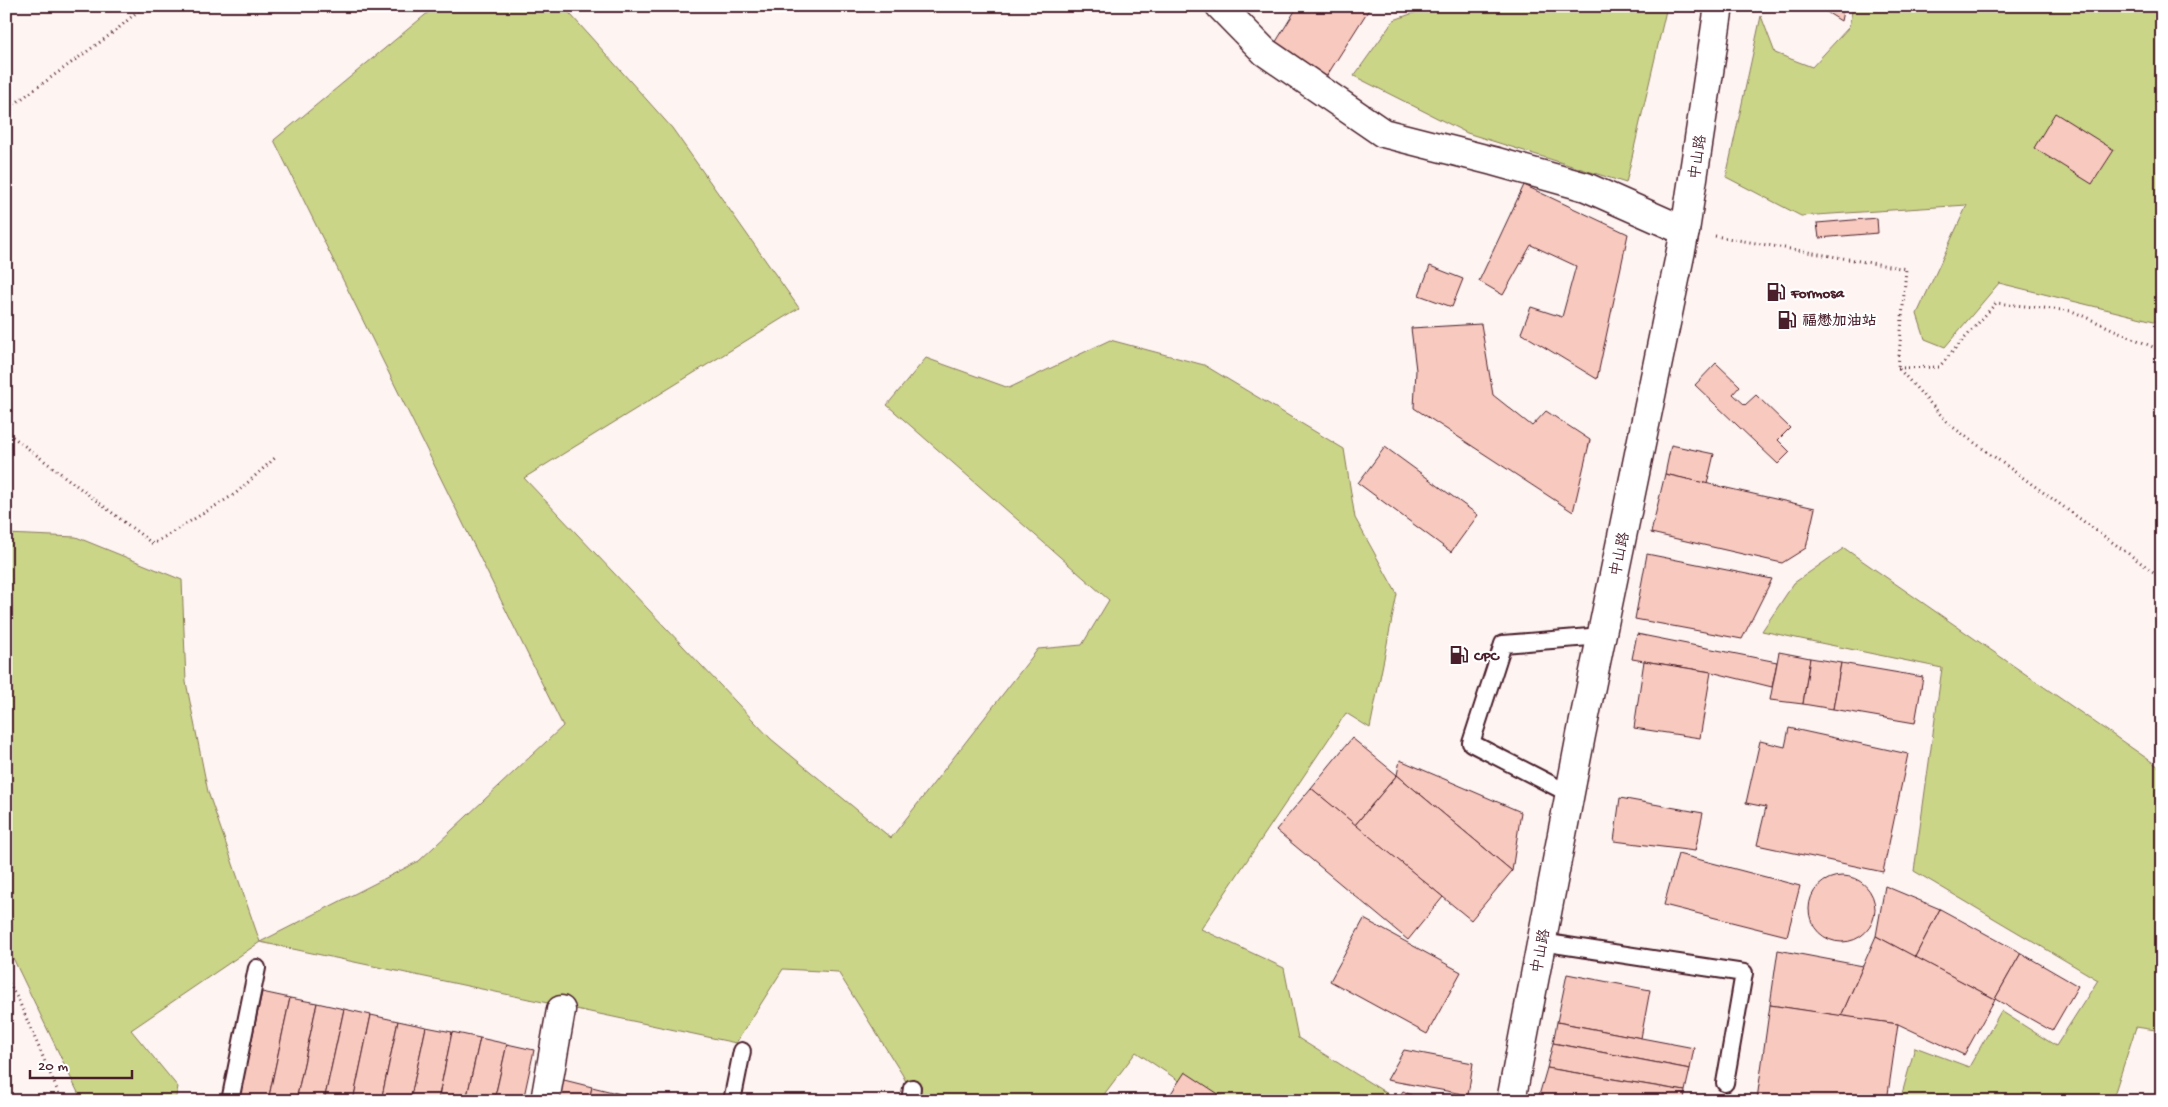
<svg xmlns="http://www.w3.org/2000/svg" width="2168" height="1107" font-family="'Gochi Hand','LXGW WenKai TC',sans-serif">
  <rect width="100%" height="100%" fill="#fef4f2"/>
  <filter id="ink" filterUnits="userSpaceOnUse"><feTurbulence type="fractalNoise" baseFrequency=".02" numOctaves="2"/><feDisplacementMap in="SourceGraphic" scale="10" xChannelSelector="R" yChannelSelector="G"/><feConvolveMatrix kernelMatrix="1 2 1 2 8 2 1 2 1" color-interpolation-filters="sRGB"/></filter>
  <g filter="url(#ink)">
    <g fill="#cad588" stroke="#8a7a5a">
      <path d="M 436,6 L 563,6 L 672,128 L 799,308 L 524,478 L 771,739 L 891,838 L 1038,649 L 1082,645 L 1109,600 L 887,405 L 926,358 L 1009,388 L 1110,340 L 1204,365 L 1344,449 L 1355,518 L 1397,594 L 1370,728 L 1346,713 L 1201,929 L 1284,968 L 1298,1038 L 1388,1094 L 1382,1101 L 1209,1101 L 1136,1052 L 1099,1101 L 916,1101 L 902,1074 L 838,972 L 783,969 L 736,1043 L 260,942 L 131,1030 L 178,1087 L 175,1101 L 82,1101 L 13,958 L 6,973 L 6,534 L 76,537 L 182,580 L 186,682 L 208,792 L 260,942 L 419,861 L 563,726 L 274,140 Z"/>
      <path d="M 1433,6 L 1667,6 L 1626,183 L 1467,133 L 1354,76 L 1394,20 Z"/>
      <path d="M 1853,6 L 2162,6 L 2162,323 L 1999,283 L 1945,347 L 1925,339 L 1917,314 L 1967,205 L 1801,216 L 1726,177 L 1761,16 L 1775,53 L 1812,67 L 1849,27 Z"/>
      <path d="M 1844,548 L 2162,769 L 2162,1031 L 2136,1027 L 2112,1101 L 1900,1101 L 1915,1047 L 1969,1067 L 2001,1011 L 2056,1046 L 2098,980 L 1914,871 L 1942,668 L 1762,631 L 1794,583 Z"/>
    </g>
    <g fill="#f8c9be" stroke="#4a1f2b">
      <path d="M 1298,6 L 1371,6 L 1326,77 L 1274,45 Z"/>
      <path d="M 1817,6 L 1844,6 L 1841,21 Z"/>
      <path d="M 2055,113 L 2114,150 L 2092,184 L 2034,148 Z"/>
      <path d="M 1524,185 L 1628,234 L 1597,379 L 1521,333 L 1531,307 L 1562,317 L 1576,266 L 1531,245 L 1503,295 L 1479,281 Z"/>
      <path d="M 1877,218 L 1878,233 L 1819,238 L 1817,223 Z"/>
      <path d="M 1430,266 L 1463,279 L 1452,307 L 1419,295 Z"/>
      <path d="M 1481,324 L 1493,395 L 1532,426 L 1546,411 L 1590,440 L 1573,512 L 1414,408 L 1416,370 L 1411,328 Z"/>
      <path d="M 1716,363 L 1740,386 L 1733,394 L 1745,405 L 1756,395 L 1790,428 L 1778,440 L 1790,452 L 1778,464 L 1695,385 Z"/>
      <path d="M 1671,445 L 1714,454 L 1707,484 L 1665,474 Z"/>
      <path d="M 1385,447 L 1478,515 L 1451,552 L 1358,483 Z"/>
      <path d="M 1665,474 L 1815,508 L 1806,548 L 1782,563 L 1651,533 Z"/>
      <path d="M 1647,554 L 1772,579 L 1742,639 L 1635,619 Z"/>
      <path d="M 1637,634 L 1777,662 L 1772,687 L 1711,672 L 1632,659 Z"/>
      <path d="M 1779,652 L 1810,658 L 1803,704 L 1770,700 Z"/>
      <path d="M 1810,658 L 1841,663 L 1833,709 L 1803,704 Z"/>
      <path d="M 1644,661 L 1711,672 L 1700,738 L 1634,728 Z"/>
      <path d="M 1841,663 L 1923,677 L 1915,723 L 1833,709 Z"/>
      <path d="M 1789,728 L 1908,754 L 1883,872 L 1757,845 L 1766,807 L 1746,803 L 1760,741 L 1785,747 Z"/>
      <path d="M 1352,738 L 1397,775 L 1355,825 L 1311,788 Z"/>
      <path d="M 1400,760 L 1521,812 L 1512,871 L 1397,775 Z"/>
      <path d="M 1397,775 L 1512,871 L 1471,920 L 1355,825 Z"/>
      <path d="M 1311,788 L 1443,897 L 1408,940 L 1276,830 Z"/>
      <path d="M 1620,798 L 1703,813 L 1695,851 L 1614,841 Z"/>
      <path d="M 1678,854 L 1800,886 L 1787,936 L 1664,905 Z"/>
      <circle cx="1842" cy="909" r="33"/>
      <path d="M 1885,886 L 1940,909 L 1915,957 L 1876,936 Z"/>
      <path d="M 1940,909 L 2021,953 L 1995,999 L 1915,957 Z"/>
      <path d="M 1364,919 L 1461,972 L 1427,1034 L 1330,981 Z"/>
      <path d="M 1876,936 L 1995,999 L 1964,1055 L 1898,1024 L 1841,1016 Z"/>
      <path d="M 1778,950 L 1863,966 L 1841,1016 L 1770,1005 Z"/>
      <path d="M 2021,953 L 2078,986 L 2052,1031 L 1995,999 Z"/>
      <path d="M 1567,974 L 1650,990 L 1641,1038 L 1557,1022 Z"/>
      <path d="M 262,992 L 290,998 L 268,1101 L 241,1101 L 239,1100 Z"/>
      <path d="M 290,998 L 317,1003 L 296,1101 L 268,1101 Z"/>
      <path d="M 317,1003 L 344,1009 L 324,1101 L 296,1101 Z"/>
      <path d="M 1770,1005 L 1898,1024 L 1887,1101 L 1771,1101 L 1757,1099 Z"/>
      <path d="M 344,1009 L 371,1015 L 353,1101 L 324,1101 Z"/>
      <path d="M 371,1015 L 398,1021 L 381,1101 L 353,1101 Z"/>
      <path d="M 398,1021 L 426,1027 L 410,1101 L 381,1101 Z"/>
      <path d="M 1557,1022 L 1694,1048 L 1690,1069 L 1553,1043 Z"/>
      <path d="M 426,1027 L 452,1032 L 438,1101 L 410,1101 Z"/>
      <path d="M 452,1032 L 480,1038 L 466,1101 L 438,1101 Z"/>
      <path d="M 480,1038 L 507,1044 L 494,1101 L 466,1101 Z"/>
      <path d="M 1553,1043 L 1690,1069 L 1685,1091 L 1547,1068 Z"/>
      <path d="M 507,1044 L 534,1050 L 523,1101 L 494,1101 Z"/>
      <path d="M 1404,1050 L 1473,1063 L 1468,1095 L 1387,1080 Z"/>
      <path d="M 1547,1068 L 1685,1091 L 1684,1101 L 1538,1099 Z"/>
      <path d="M 1185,1072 L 1229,1101 L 1166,1101 Z"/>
      <path d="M 560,1079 L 592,1087 L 589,1101 L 555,1101 Z"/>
      <path d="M 592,1087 L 625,1095 L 624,1101 L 589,1101 Z"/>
      <path d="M 1403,1091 L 1423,1101 L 1396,1101 Z"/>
      <path d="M 625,1095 L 654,1101 L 624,1101 Z"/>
    </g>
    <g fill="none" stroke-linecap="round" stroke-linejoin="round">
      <g stroke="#4a1f2b" stroke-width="20">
        <g id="lane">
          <path d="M 1570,794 L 1471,743 L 1503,644 L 1602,636"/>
          <path d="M 1541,942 L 1744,973 L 1725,1083"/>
          <path d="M 230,1101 L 257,968"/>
          <path d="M 732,1101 L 742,1051"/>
          <path d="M 910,1101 L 912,1088"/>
        </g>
      </g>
      <g stroke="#4a1f2b" stroke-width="31">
        <g id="street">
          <path d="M 1220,6 L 1265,52 L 1383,133 L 1493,161 L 1586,187 L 1685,231"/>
          <path d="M 545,1101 L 561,1010"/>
        </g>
      </g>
      <g stroke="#4a1f2b" stroke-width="31">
        <path id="secondary" d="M 1511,1101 L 1581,735 L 1685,231 L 1719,6"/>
      </g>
      <g stroke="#4a1f2b" stroke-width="3" stroke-dasharray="1 4" stroke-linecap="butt">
        <path d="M 6,110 L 114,32 L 144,6"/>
        <path d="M 1715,236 L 1906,269 L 1898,368 L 1950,425 L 2162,578"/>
        <path d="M 1898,368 L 1939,367 L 1996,303 L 2072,311 L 2162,351"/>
        <path d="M 6,429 L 13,437 L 153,544 L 235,494 L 276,457"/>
        <path d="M 6,979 L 18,999 L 62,1101"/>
      </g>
      <use href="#lane" stroke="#fff" stroke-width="16"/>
      <use href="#street" stroke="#fff" stroke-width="28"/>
      <use href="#secondary" stroke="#fff" stroke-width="28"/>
    </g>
  </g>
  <defs>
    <g id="fuel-bare" transform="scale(1.5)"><path d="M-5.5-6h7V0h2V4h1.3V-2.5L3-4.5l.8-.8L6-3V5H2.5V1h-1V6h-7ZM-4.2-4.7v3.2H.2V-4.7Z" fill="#4a1f2b" stroke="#fff" stroke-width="2.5" paint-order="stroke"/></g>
  </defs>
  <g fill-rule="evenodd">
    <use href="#fuel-bare" x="1776" y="292"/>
    <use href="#fuel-bare" x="1787" y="320"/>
    <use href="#fuel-bare" x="1459" y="655"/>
  </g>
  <g text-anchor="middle" stroke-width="4.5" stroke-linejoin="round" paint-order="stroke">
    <g font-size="15" fill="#4a1f2b" stroke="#fff">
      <text transform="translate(1697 157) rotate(-81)" y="5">中山路</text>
      <text transform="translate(1619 554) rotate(-78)" y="5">中山路</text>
      <text transform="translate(1540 951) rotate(-79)" y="5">中山路</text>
    </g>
    <g font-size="15" font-weight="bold" fill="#4a1f2b" stroke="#fff" text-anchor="start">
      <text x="1791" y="297">Formosa</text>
      <text x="1802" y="325">福懋加油站</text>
      <text x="1474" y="660">CPC</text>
    </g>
  </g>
  <rect width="2168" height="1107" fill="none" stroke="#fff" stroke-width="25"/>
  <rect x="12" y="12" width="2143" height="1082" fill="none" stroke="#4a1f2b" stroke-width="2" filter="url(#ink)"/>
  <path d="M30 1070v8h102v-8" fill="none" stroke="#4a1f2b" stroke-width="2.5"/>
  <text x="38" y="1070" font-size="15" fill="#4a1f2b" stroke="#ffffff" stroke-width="4" paint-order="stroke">20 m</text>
</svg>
